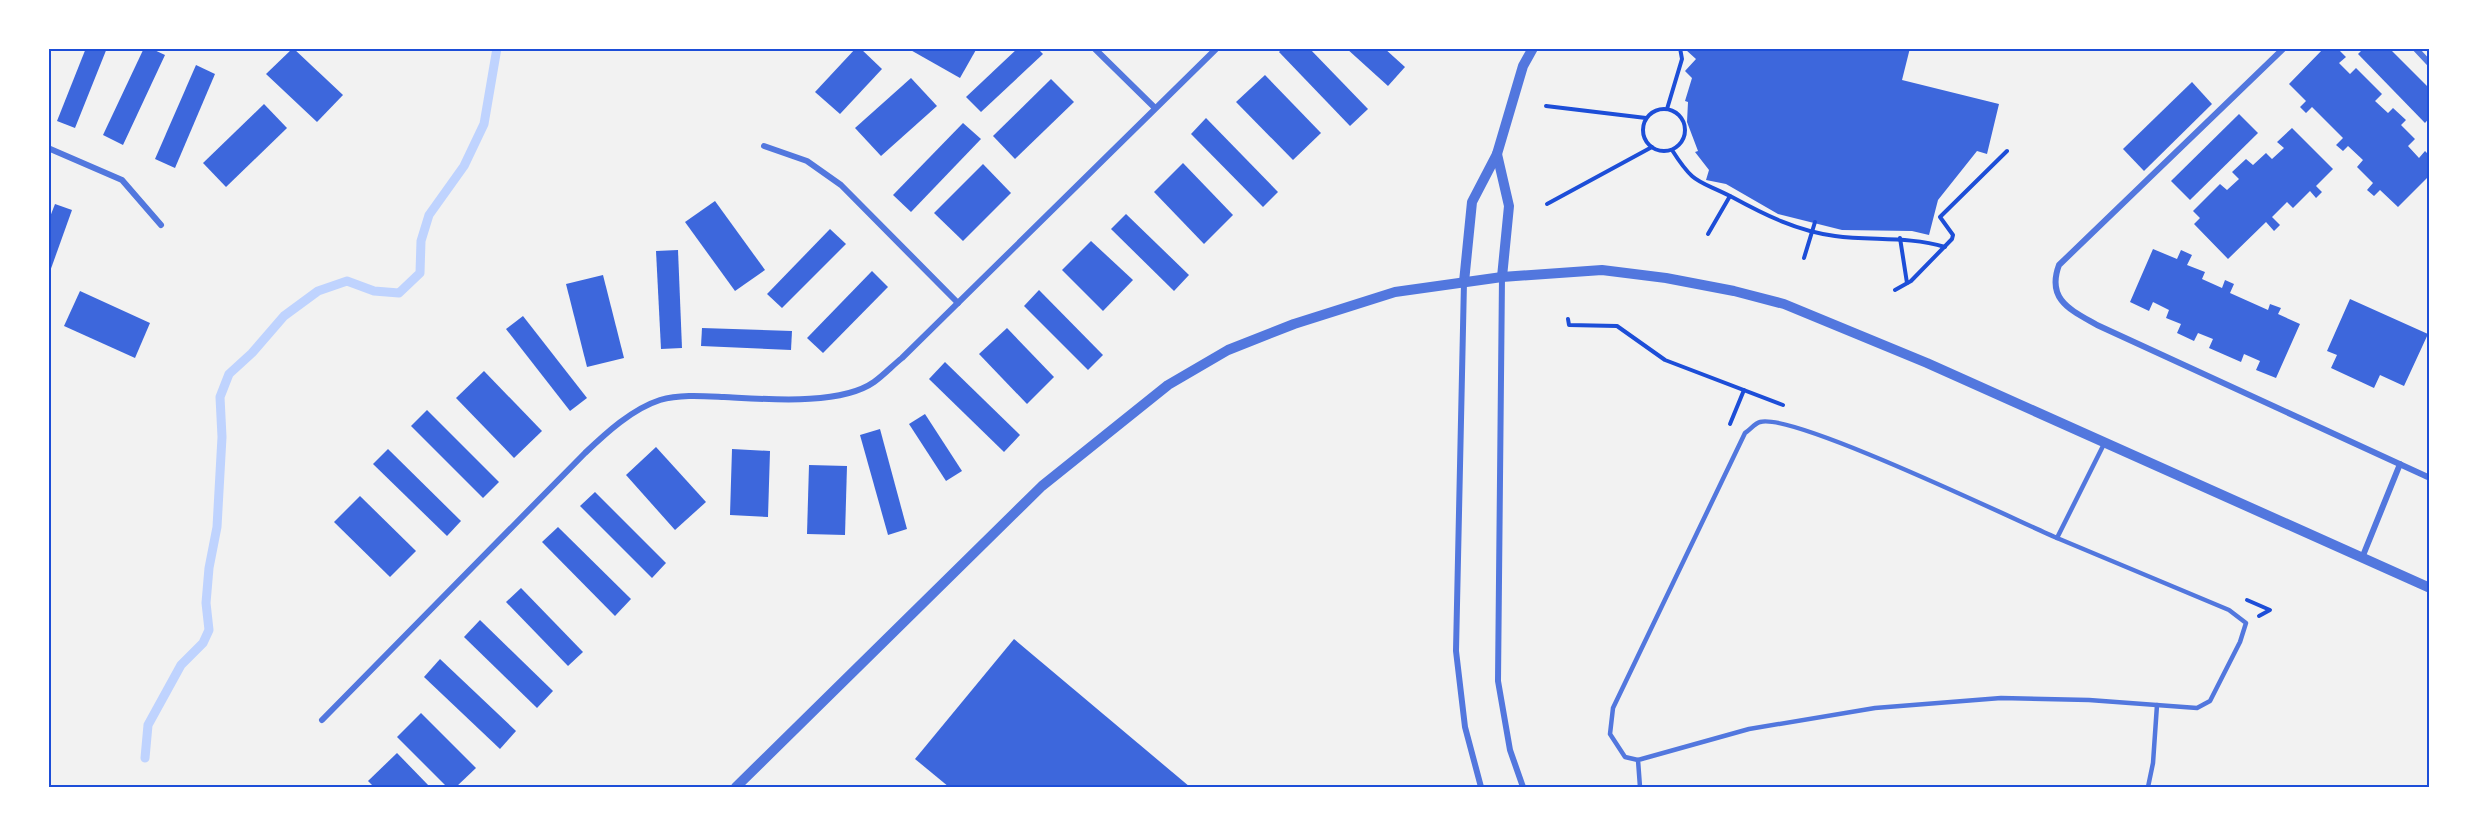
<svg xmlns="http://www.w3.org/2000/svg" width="2478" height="835" font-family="Commissioner,sans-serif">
  <rect width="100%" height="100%" fill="#f2f2f2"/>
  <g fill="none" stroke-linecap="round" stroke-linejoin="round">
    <path stroke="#bfd3fe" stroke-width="9" d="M 145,758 L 148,725 L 181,665 L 203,643 L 209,630 L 206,603 L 209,568 L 217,527 L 222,437 L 220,397 L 229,374 L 252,353 L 284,316 L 318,291 L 347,281 L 374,291 L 399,293 L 420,273 L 421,241 L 429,215 L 464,166 L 484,124 L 497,48"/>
  </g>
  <g fill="#3d67dc">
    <path d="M 86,48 L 107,48 L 75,128 L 57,121 Z"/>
    <path d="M 144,48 L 150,48 L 165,55 L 123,145 L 103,135 Z"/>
    <path d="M 293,48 L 343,95 L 317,122 L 266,74 Z"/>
    <path d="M 856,48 L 860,48 L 882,69 L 840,114 L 815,92 Z"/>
    <path d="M 907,48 L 977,48 L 960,78 Z"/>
    <path d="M 1018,48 L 1037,48 L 1043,54 L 981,112 L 966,97 Z"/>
    <path d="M 1283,48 L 1309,48 L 1368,109 L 1350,126 L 1279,52 Z"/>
    <path d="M 1346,48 L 1384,48 L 1405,67 L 1388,86 Z"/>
    <path d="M 1688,48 L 1910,48 L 1902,80 L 1999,104 L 1987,154 L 1977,151 L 1938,200 L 1929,235 L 1912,231 L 1842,230 L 1778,214 L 1726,184 L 1706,180 L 1709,170 L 1695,152 L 1698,151 L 1687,122 L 1688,102 L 1685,101 L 1692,78 L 1685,71 L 1696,59 L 1686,50 Z"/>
    <path d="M 2324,48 L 2337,48 L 2346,57 L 2339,63 L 2350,74 L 2356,68 L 2382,94 L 2375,101 L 2388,113 L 2393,108 L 2406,120 L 2401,125 L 2415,139 L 2408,146 L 2419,158 L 2425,151 L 2430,156 L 2430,175 L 2398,207 L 2380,190 L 2374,196 L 2367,190 L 2373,183 L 2357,167 L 2363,160 L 2348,146 L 2343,151 L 2336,145 L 2343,138 L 2312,107 L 2306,113 L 2300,107 L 2306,101 L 2289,84 Z"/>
    <path d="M 2364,48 L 2389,48 L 2430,89 L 2430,117 L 2425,123 L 2358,54 Z"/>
    <path d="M 196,65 L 215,74 L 175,168 L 155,159 Z"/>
    <path d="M 1265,75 L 1321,133 L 1293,160 L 1236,102 Z"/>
    <path d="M 911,78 L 937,106 L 881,156 L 855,128 Z"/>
    <path d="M 1051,79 L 1074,102 L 1015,159 L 993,136 Z"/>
    <path d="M 2192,82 L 2212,104 L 2144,171 L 2123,149 Z"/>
    <path d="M 264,104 L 287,128 L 226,187 L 203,163 Z"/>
    <path d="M 2239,114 L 2258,133 L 2190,200 L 2171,181 Z"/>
    <path d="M 1206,118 L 1278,192 L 1263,207 L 1191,134 Z"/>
    <path d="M 963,123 L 981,139 L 911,212 L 893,195 Z"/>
    <path d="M 2292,128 L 2333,169 L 2316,186 L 2322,192 L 2316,198 L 2310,191 L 2293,208 L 2287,202 L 2272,217 L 2280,225 L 2274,231 L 2266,222 L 2228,259 L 2194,224 L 2200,218 L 2193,211 L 2220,184 L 2227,190 L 2239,179 L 2232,172 L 2246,159 L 2253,165 L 2266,153 L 2272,159 L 2284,148 L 2277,142 Z"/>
    <path d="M 1183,163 L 1233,215 L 1204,244 L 1154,192 Z"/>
    <path d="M 983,164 L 1011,193 L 963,241 L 934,213 Z"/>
    <path d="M 715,201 L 765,270 L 735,291 L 685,222 Z"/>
    <path d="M 55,204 L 72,210 L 48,277 L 48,222 Z"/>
    <path d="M 1126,214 L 1189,275 L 1174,291 L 1111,229 Z"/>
    <path d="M 830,229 L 846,244 L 782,308 L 767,294 Z"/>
    <path d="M 1091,241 L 1133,280 L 1103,311 L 1062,270 Z"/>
    <path d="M 2153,249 L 2177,259 L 2181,250 L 2192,255 L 2187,265 L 2205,272 L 2202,279 L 2222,288 L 2225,280 L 2234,284 L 2230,293 L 2268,310 L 2270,304 L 2281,308 L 2278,314 L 2300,324 L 2276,378 L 2256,370 L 2260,361 L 2244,354 L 2241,362 L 2209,348 L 2213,339 L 2198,333 L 2194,341 L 2177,333 L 2181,324 L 2166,318 L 2169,310 L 2153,302 L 2149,311 L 2130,302 Z"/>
    <path d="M 678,250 L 682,348 L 661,349 L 656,251 Z"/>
    <path d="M 872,271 L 888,287 L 823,353 L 807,338 Z"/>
    <path d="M 603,275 L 624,358 L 587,367 L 566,284 Z"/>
    <path d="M 1039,290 L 1103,355 L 1088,370 L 1024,306 Z"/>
    <path d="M 80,291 L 150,323 L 135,358 L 64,326 Z"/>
    <path d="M 2350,299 L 2428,334 L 2404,386 L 2380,375 L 2374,388 L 2331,368 L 2337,355 L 2327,351 Z"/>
    <path d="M 523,316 L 587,398 L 570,411 L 506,329 Z"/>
    <path d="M 702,328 L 792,331 L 791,350 L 701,346 Z"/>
    <path d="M 1007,328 L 1054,377 L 1027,404 L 979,354 Z"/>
    <path d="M 945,362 L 1020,435 L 1004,452 L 929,379 Z"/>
    <path d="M 484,371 L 542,431 L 514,458 L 456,398 Z"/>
    <path d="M 427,410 L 499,482 L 483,498 L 411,426 Z"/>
    <path d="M 925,414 L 962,471 L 946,481 L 909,424 Z"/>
    <path d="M 880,429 L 907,529 L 888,535 L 860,435 Z"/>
    <path d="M 656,447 L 706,502 L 675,530 L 626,475 Z"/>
    <path d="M 388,449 L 461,521 L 447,536 L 373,464 Z"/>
    <path d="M 732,449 L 770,451 L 768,517 L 730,515 Z"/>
    <path d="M 809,465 L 847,466 L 845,535 L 807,534 Z"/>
    <path d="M 595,492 L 666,563 L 652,578 L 580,506 Z"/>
    <path d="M 360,496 L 416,551 L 390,577 L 334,522 Z"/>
    <path d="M 558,527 L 631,599 L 615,616 L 542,542 Z"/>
    <path d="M 521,588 L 583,652 L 568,666 L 506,602 Z"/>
    <path d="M 480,620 L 553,691 L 537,708 L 464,637 Z"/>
    <path d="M 1014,639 L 1190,787 L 949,787 L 915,759 Z"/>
    <path d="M 440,659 L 516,731 L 500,749 L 424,677 Z"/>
    <path d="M 421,713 L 476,768 L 456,787 L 447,787 L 397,737 Z"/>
    <path d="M 397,753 L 430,787 L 374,787 L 368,781 Z"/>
  </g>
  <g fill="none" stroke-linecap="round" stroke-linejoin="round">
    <g stroke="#1d4ed8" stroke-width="4">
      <path d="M 1546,106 L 1646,118"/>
      <circle cx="1664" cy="130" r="21"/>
      <path d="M 1667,109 L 1682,59 L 1680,48"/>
      <path d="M 1672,150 C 1695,186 1697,179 1732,197 C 1765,215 1797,231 1835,236 C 1872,241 1908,236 1945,247"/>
      <path d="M 1547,204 L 1652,147"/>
      <path d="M 1708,234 L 1730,196"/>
      <path d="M 1900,238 L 1907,283"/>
      <path d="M 1804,258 L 1815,222"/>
      <path d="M 1895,290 L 1911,281 L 1952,239 L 1953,235 L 1940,217 L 2007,151"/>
      <path d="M 1568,319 L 1569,325 L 1617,326 L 1665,360 L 1783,405"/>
      <path d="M 1730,424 L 1744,390"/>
      <path d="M 2247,600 L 2270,610 L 2259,616"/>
    </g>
    <g stroke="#5277de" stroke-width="4.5">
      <path d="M 1638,760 L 1625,757 L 1610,734 L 1613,708 L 1745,433 C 1750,430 1755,423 1760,422 C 1792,412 2013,519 2057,538"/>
      <path d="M 1640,787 L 1638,760 L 1749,729 L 1875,708 L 2001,698 L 2089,700 L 2197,708 L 2210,701 L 2240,642 L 2246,623 L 2229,610 L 2057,538 L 2104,444"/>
      <path d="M 2148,787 L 2153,763 L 2157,705"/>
    </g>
    <g stroke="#5277de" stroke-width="6">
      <path d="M 1094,48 L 1155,108"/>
      <path d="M 2284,48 L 2059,265 C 2046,300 2071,310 2097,325 L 2430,478"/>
      <path d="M 2415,48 L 2430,64"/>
      <path d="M 764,146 L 807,161 L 841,185 L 958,303"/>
      <path d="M 48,148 L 122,180 L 161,225"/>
      <path d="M 1502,277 L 1498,681 L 1510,750 L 1523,787"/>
      <path d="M 1464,282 L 1456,651 L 1465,727 L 1481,787"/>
      <path d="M 2362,558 L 2400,464"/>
      <path d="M 322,720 L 585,453 C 606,433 632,409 660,400 C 680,394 704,396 724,397 C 765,399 840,406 874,382 C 884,375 893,365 902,358 L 1217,48"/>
    </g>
    <g stroke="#5277de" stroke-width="10">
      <path d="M 1497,154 L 1509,206 L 1502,277"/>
      <path d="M 1464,282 L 1472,202 L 1497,154 L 1523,66 L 1533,48"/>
      <path d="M 736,787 L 1042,486 L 1168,385 L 1228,350 L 1294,324 L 1395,292 L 1502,277 L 1602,270 L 1666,278 L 1734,291 L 1784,304 L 1927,363 L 2430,588"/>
    </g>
  </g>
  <rect width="2478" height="835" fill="none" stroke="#ffffff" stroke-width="99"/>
  <rect x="50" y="50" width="2378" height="736" fill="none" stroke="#1d4ed8" stroke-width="2"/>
</svg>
